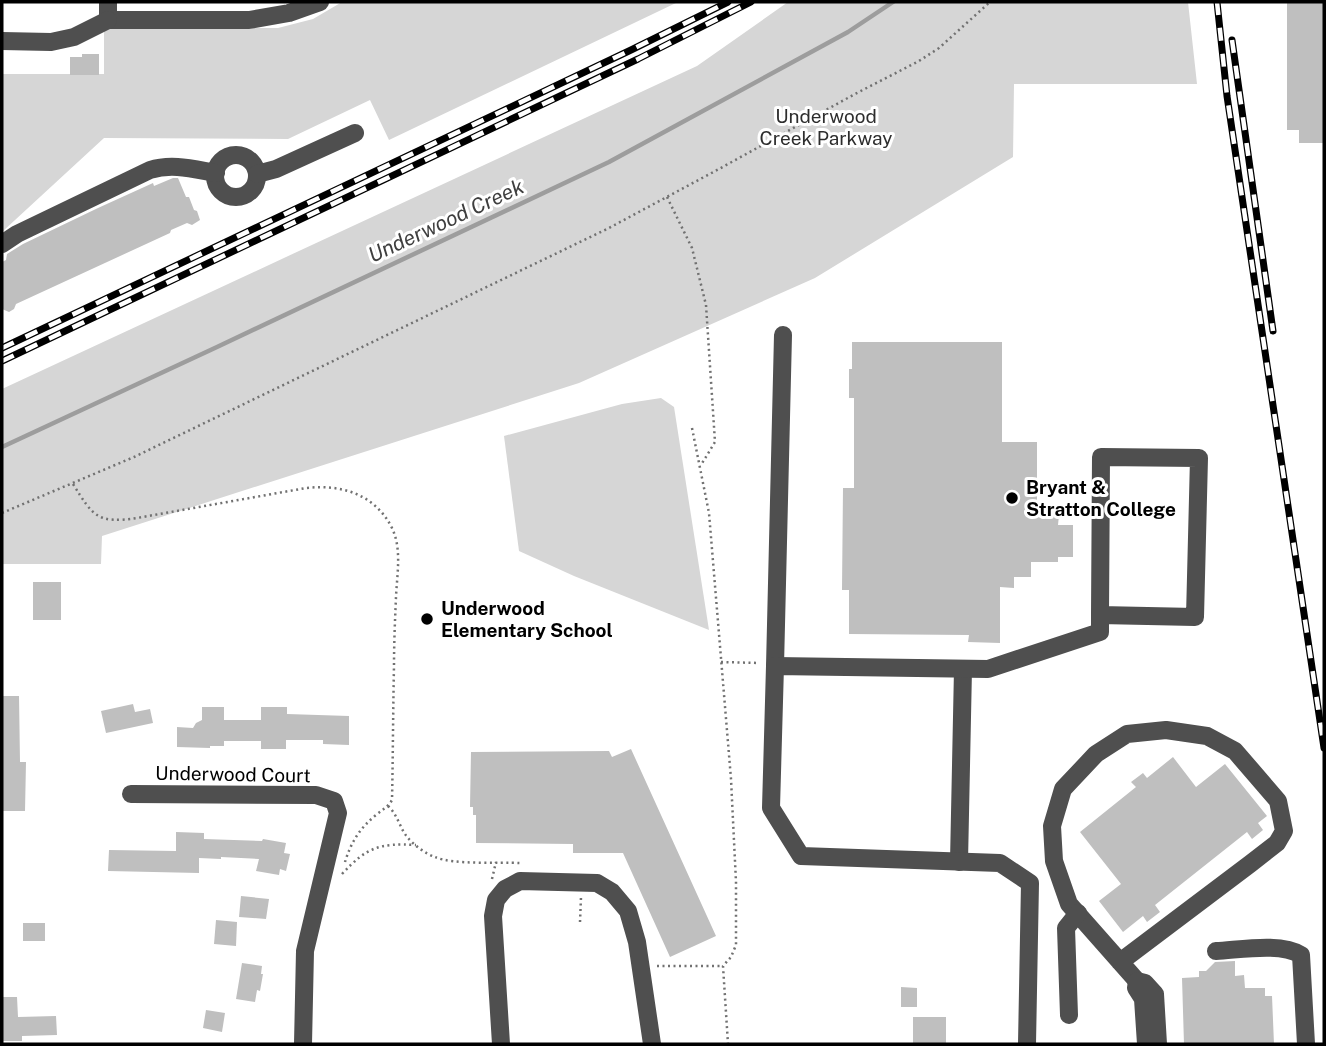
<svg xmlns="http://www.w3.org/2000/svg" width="1326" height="1046" font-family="'Public Sans',sans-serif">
  <rect width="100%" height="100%" fill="#fff"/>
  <g fill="#d6d6d6">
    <path d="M 342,2 L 678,2 L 389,140 L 370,100 L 288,139 L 104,138 L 2,232 L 2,74 L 104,74 L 104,28 L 278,28 L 313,19 Z"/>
    <path d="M 788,2 L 1188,2 L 1197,84 L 1014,84 L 1013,157 L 815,278 L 579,383 L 102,536 L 101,564 L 2,564 L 2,389 L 697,66 Z"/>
    <path d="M 661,398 L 674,407 L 709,630 L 574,576 L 519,551 L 504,436 L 622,404 Z"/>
  </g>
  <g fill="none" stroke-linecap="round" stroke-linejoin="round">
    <path stroke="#9d9d9d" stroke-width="4.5" d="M 2,447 L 217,347 L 609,162 L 848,32 L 893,2"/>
  </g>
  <g fill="#bfbfbf">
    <path d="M 1287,2 L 1324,2 L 1324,143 L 1299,143 L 1299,130 L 1287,130 Z"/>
    <path d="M 82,54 L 99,54 L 99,75 L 70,75 L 70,57 L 82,57 Z"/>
    <path d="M 173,178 L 178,178 L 186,197 L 189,197 L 194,210 L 197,211 L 200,220 L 192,225 L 187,223 L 171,230 L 170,233 L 16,304 L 14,309 L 9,312 L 2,309 L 2,262 L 6,260 L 7,254 L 23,244 L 98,208 L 153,183 L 154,186 Z"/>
    <path d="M 852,342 L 1002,342 L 1002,442 L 1037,442 L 1037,504 L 1046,505 L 1046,515 L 1059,515 L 1058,525 L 1073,525 L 1073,557 L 1058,557 L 1058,562 L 1031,562 L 1031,577 L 1014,577 L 1014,588 L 1000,587 L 1000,643 L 968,642 L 969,635 L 849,634 L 849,590 L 842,590 L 843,488 L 854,488 L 854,398 L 849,398 L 849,369 L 852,369 Z"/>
    <rect x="33" y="582" width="28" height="38"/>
    <path d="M 2,696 L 19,696 L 20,762 L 26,762 L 25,811 L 2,811 Z"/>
    <path d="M 133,704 L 135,712 L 150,709 L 153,723 L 106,733 L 101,711 Z"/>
    <path d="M 202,707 L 224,707 L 224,720 L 261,720 L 261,707 L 287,707 L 287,714 L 349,716 L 349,745 L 323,744 L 323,740 L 286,740 L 286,749 L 261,749 L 261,741 L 224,741 L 224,746 L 210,746 L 210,748 L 177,747 L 177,727 L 193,728 L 196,723 L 202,720 Z"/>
    <path d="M 631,749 L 716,936 L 670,957 L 623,853 L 573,853 L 573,844 L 476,843 L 476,815 L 473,815 L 473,807 L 470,807 L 471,752 L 609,751 L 612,757 Z"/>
    <path d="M 1173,757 L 1196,787 L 1225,764 L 1267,816 L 1258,823 L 1263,830 L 1252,839 L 1247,832 L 1155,905 L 1160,912 L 1147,922 L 1143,916 L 1123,932 L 1099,901 L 1121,884 L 1080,832 L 1136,787 L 1131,782 L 1143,773 L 1147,778 Z"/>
    <path d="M 176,832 L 204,833 L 204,839 L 262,841 L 263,839 L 286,843 L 284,853 L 290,854 L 286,871 L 280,869 L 279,875 L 256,871 L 259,859 L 221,857 L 221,859 L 199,858 L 199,873 L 108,871 L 109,850 L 176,851 Z"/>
    <path d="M 241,896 L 269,899 L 266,919 L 239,917 Z"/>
    <path d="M 216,920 L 237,922 L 236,946 L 214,944 Z"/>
    <rect x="23" y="923" width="22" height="18"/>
    <path d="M 1235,961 L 1235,976 L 1244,975 L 1245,988 L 1265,988 L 1265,996 L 1272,996 L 1274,1044 L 1184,1044 L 1182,978 L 1199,977 L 1199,971 L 1206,971 L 1215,962 Z"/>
    <path d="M 242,963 L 262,966 L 261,974 L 263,974 L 260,991 L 257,990 L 255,1002 L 236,999 Z"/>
    <path d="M 901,987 L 917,988 L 917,1007 L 901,1007 Z"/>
    <path d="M 2,997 L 17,997 L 18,1017 L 56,1016 L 57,1035 L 22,1036 L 22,1041 L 2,1041 Z"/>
    <path d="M 206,1010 L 225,1013 L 222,1032 L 203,1028 Z"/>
    <rect x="913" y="1017" width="33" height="27"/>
  </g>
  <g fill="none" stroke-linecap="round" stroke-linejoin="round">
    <g stroke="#717171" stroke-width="2.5" stroke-dasharray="2 3.5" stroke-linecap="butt">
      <path d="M 667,197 L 692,248 L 706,305 L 715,442 L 701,465"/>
      <path d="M 692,428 L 709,513 L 731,779 L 736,882 L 736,945 L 731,957 L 723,966 L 728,1044"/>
      <path d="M 73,484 C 93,516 97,524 137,518 L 306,488 C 341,484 375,494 392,528 C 402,549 397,574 396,597 C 395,620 394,643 394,666 C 393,711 393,755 392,800 C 388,807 382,810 376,815 C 360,828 351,842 345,862"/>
      <path d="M 2,513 L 134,457 L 609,228 L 719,169 L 855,94 L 919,61 L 939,48 L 990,2"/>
      <path d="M 721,662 L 759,663"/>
      <path d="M 388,806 C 398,815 400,829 408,838 C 415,846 426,854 435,857 C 453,865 499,862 521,863"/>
      <path d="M 342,874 C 367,847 379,843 416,845"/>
      <path d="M 492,879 L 496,862"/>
      <path d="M 580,922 L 581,897"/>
      <path d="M 657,966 L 723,966"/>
    </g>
    <g stroke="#4f4f4f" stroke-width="18">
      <path d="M 108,2 L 108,20 L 249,20 L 289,13 L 320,2"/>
      <path d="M 2,41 L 51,42 L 74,37 L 108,20"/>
      <circle cx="236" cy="176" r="21"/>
      <path d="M 257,174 L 276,169 L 355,133"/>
      <path d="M 2,244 L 17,234 L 150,170 C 172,163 193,169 216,173"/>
      <path d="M 775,666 L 783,335"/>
      <path d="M 131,794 L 316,795 L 334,801 L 338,813 L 305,951 L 303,1044"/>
      <path d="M 959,862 L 963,669"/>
      <path d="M 1216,951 C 1239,950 1281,942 1301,955 L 1306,1044"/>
      <path d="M 1120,962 L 1250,864 L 1277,843 L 1284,831 L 1278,801 L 1235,751 L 1207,736 L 1166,730 L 1127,734 L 1096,754 L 1063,789 L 1052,826 L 1054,861 L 1069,904 L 1137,981"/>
      <path d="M 1069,1015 L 1066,928 L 1078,913"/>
      <path d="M 501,1044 L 493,916 L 496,900 L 505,889 L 520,881 L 597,883 L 612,892 L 628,911 L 637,942 L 652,1044"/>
      <path d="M 1027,1044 L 1030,883 L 1000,863 L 801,856 L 771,808 L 775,666 L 988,669 L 1100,632 L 1100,615 L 1101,457 L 1199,458 L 1195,617 L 1100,615"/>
      <path d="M 1146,1044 L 1143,999 L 1136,988 L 1137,981 L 1145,983 L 1155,994 L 1158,1044"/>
    </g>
    <g stroke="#000" stroke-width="7">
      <g id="rail">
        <path d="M 1217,2 L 1227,96 L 1324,748"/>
        <path d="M 1232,40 L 1273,331"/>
        <path d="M 2,348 L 631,50 L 728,2"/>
        <path d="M 2,361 L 638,59 L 751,2"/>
      </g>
    </g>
    <use href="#rail" stroke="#fff" stroke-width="4.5" stroke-dasharray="13" stroke-linecap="butt"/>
  </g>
  <g fill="#000" stroke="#fff" stroke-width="2.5">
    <circle cx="1012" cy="498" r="7"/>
    <circle cx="427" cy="619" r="7"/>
  </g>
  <g text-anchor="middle" stroke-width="6" stroke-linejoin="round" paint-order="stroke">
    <g font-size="19" fill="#2d2d2d" stroke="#fff">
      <text x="826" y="123">Underwood<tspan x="826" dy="22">Creek Parkway</tspan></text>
    </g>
    <g font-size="19" font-weight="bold" fill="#000" stroke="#fff" text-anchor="start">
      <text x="1026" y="494">Bryant &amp;<tspan x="1026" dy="22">Stratton College</tspan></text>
      <text x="441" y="615">Underwood<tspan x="441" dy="22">Elementary School</tspan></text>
    </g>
    <g font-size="19" fill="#000" stroke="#fff">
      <text transform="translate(233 774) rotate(1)" y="7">Underwood Court</text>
    </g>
    <g font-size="21" font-style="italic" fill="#3e3e3e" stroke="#fff">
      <text transform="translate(446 221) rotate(-25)" y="7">Underwood Creek</text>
    </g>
  </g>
  <rect width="1326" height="1046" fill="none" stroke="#000000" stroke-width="7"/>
</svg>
